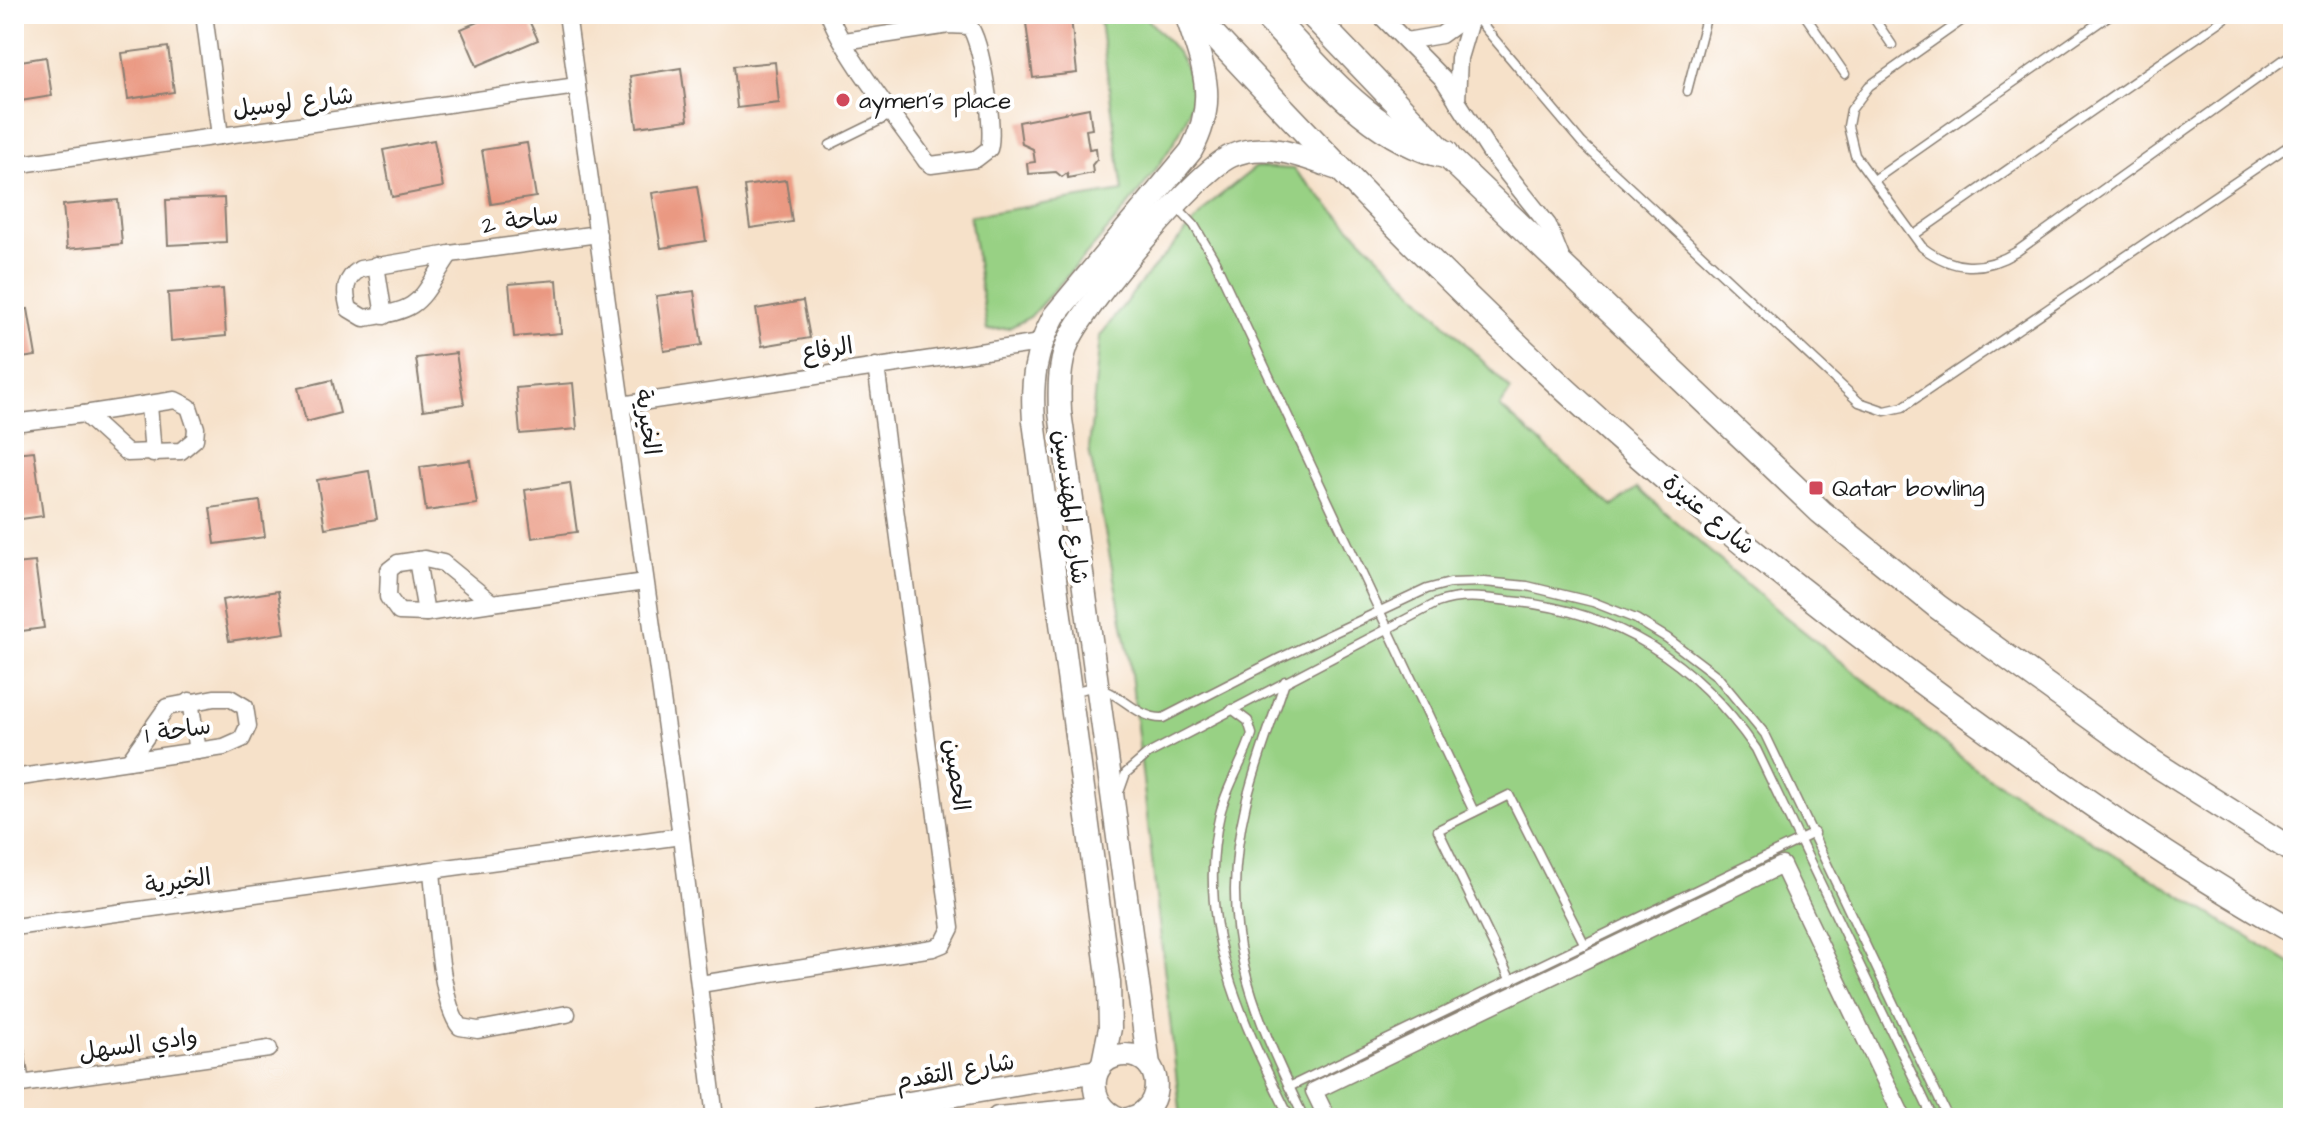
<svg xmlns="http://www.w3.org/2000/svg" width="2307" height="1132" font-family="'Architects Daughter','Playpen Sans Arabic',sans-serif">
  <rect width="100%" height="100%" fill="#fff"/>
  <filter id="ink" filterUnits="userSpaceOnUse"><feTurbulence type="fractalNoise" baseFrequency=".0125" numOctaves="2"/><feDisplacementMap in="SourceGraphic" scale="16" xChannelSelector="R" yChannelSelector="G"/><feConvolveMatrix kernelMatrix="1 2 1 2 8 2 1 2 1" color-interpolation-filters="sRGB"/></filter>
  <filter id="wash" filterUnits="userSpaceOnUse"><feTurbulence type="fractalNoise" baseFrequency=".006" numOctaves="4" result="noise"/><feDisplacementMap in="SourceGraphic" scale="32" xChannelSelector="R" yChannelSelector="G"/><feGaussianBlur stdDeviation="1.8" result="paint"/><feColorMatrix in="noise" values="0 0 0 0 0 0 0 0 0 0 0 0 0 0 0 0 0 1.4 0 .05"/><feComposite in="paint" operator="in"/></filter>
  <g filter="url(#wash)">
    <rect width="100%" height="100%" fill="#f6e1c9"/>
    <g fill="#98d184" stroke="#5a7650" stroke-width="2">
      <path d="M 1099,14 L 1143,14 C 1165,39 1192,60 1192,96 C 1191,147 1067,275 1030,317 L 1009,328 L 987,330 L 970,216 L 1123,191 Z"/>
      <path d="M 1256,167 L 1293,169 L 1511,390 L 1500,407 L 1613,506 L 1637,488 L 1777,610 L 1977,770 L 2293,965 L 2293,1118 L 1181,1118 L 1129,656 L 1089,449 L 1100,336 L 1143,280 L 1212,202 Z"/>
    </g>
    <g id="blocks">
      <g fill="#ea9982">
        <path d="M 496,14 L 526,14 L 538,40 L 477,66 L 461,29 Z"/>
        <path d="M 636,14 L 678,14 L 679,18 L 637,23 Z"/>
        <path d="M 1071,18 L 1077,73 L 1033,78 L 1026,23 Z"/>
        <path d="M 168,47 L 174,92 L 128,99 L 122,53 Z"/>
        <path d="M 46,57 L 52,96 L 14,102 L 14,62 Z"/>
        <path d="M 775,62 L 779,103 L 737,108 L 733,66 Z"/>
        <path d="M 681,68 L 688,120 L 637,127 L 630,76 Z"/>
        <path d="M 1089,108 L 1092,129 L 1086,130 L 1089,149 L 1096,148 L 1097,159 L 1092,165 L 1093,173 L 1068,178 L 1067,173 L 1062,177 L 1056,172 L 1028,174 L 1027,163 L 1035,162 L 1033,149 L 1022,144 L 1019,122 Z"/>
        <path d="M 434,140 L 443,187 L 392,197 L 383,150 Z"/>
        <path d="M 527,143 L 536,197 L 491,204 L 482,150 Z"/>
        <path d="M 786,180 L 792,222 L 750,228 L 744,186 Z"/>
        <path d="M 697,186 L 706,241 L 661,248 L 652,193 Z"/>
        <path d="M 224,198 L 226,242 L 168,245 L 166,200 Z"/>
        <path d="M 118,200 L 122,244 L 67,249 L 63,205 Z"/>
        <path d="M 557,280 L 561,333 L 514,337 L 509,284 Z"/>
        <path d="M 223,289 L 226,336 L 171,341 L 168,293 Z"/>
        <path d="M 694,291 L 702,345 L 664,351 L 656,296 Z"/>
        <path d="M 803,301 L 810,338 L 762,346 L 756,309 Z"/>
        <path d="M 28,309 L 36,356 L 14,359 L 14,311 Z"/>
        <path d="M 456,353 L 464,404 L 423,410 L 416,358 Z"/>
        <path d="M 332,380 L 340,413 L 306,422 L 298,388 Z"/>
        <path d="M 573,383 L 577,429 L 520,434 L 516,388 Z"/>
        <path d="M 34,451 L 43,516 L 14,520 L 14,453 Z"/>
        <path d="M 470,460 L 477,504 L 426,511 L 420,467 Z"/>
        <path d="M 369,471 L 377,519 L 325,528 L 317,480 Z"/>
        <path d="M 570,483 L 577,532 L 532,538 L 525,490 Z"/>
        <path d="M 260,501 L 265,537 L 215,544 L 210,508 Z"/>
        <path d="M 35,562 L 44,628 L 14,632 L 14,564 Z"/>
        <path d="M 278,591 L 285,633 L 229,641 L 222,600 Z"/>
      </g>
    </g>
  </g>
  <g filter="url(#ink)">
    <use href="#blocks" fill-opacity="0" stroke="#897e72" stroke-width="2"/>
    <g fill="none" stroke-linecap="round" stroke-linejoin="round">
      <g stroke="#897e72" stroke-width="11">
        <g id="lane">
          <path d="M 1473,14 L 1582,143 L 1859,402 L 1885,411 L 1903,407 L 2293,143"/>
          <path d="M 1804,14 L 1845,74"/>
          <path d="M 1871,14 L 1892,45"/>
          <path d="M 1971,14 L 1869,86 L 1851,110 L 1848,126 L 1855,155 L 1922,247 C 1953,271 1983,272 2016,252 L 2293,53"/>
          <path d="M 1687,91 L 1707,14"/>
          <path d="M 830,145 L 893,114"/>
          <path d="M 1874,180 L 2111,14"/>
          <path d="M 1177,207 L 1194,225 L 1214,259 L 1474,812"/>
          <path d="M 1914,235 L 2231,14"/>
          <path d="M 1285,681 C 1272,722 1256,761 1246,803 C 1216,929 1251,1007 1304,1118"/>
          <path d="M 1072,694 C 1111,671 1128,719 1163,718 L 1280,658 L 1427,589 L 1450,583 L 1484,582 L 1527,586 L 1593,602 L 1636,619 L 1667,638 L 1717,676 L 1765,734 L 1948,1118"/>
          <path d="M 1232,709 L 1248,721 L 1252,734 C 1244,761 1227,785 1220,814 C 1194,924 1242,1022 1290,1118"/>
          <path d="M 1120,790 L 1126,773 L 1148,754 L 1437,603 C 1460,594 1486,598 1510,601 C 1617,611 1695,661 1756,749 L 1933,1118"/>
          <path d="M 1511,981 L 1438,830 L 1509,795 L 1585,945"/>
          <path d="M 1289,1087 L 1814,833"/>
        </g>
      </g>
      <g stroke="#897e72" stroke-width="19">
        <g id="street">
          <path d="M 204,14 L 220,136"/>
          <path d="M 567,14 L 681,836 L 715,1118"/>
          <path d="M 829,14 C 844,55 899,122 926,161 L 931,165 L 976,159 L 989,149 C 995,129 982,41 969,26 L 949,25 L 844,41"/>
          <path d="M 1379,14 L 1443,79 L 1490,152 L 1548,225 L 1564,265"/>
          <path d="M 1406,41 L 1441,35 L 1470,14"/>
          <path d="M 1457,101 L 1459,58 L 1472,14"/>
          <path d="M 14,165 L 577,86"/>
          <path d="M 450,254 C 418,301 424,310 364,318 L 349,309 C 344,291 344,279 360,269 Z"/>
          <path d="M 450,254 L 598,234"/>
          <path d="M 376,265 L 384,316"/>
          <path d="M 175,400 L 189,407 L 196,428 L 195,439 L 181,451 L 127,453 L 84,414 Z"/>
          <path d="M 149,405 L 153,454"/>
          <path d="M 621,405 L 1040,343"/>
          <path d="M 14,423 L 84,414"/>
          <path d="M 425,559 L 443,563 L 492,603 L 426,613 L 399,612 L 388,597 L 389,570 L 398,563 Z"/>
          <path d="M 417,560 L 426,613"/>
          <path d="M 492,603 L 645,582"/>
          <path d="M 214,698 L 230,698 L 245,707 L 248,726 L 242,739 L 224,747 L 129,761 L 167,707 Z"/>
          <path d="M 190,701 L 198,751"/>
          <path d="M 14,778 L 129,761"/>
          <path d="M 432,872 C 436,907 439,1003 460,1027 L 478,1030 L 567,1014"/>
          <path d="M 14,927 L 681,836"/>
          <path d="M 700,984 L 933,948 L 943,944 L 951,928 L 876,366"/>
          <path d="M 14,1038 L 21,1084"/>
          <path d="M 14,1085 L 269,1049"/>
          <path d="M 1327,1118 L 1314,1091 L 1782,865 L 1903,1118"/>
        </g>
      </g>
      <g stroke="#897e72" stroke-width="25">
        <g id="secondary">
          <path d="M 1103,1063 L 1110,1028 L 1109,983 L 1034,421 C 1031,381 1035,352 1054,316 L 1191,151 C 1219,100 1203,66 1186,14"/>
          <path d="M 1149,1065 L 1060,412 C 1059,389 1059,367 1067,345 C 1081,308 1196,172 1231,156 C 1266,140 1304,157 1338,169"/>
          <path d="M 821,1118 L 1097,1071"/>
          <path d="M 998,1118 L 1102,1108"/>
          <path d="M 1119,1118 C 1085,1106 1086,1055 1126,1055 C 1164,1055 1166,1109 1131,1118"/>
        </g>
      </g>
      <g stroke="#897e72" stroke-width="27">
        <g id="primary">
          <path d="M 1194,14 C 1354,186 1519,357 1700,508 C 1802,593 1907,673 2015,750 C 2105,815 2196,876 2293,931"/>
          <path d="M 1311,14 L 1445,154 L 1821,512 L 1938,607 L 2154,763 L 2293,851"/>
        </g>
      </g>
      <g stroke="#897e72" stroke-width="31">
        <path id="highway" d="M 1266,14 C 1318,67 1370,137 1445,154"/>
      </g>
      <use href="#lane" stroke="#fff" stroke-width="8"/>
      <use href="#street" stroke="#fff" stroke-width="16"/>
      <use href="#secondary" stroke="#fff" stroke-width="22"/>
      <use href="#primary" stroke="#fff" stroke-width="24"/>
      <use href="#highway" stroke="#fff" stroke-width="28"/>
    </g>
  </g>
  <g fill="#d1495b" stroke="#fff" stroke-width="3">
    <circle cx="843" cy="100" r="8"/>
    <rect x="1808" y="480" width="16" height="16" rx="4"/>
  </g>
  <g text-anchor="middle" stroke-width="8" stroke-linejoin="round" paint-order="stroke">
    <g font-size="24" fill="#1c1c1c" stroke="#fff" text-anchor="start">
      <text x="859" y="108">aymen's place</text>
      <text x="1832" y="496">Qatar bowling</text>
    </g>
    <g font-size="24" fill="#1c1c1c" stroke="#fff">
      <text transform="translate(293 102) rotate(-7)" y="8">شارع لوسيل</text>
      <text transform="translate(520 220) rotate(-8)" y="8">ساحة 2</text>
      <text transform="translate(827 349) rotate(-9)" y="8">الرفاع</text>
      <text transform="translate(648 422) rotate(82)" y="8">الخيرية</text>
      <text transform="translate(1071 507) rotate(83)" y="8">شارع المهندسين</text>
      <text transform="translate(1709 514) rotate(40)" y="8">شارع عنيزة</text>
      <text transform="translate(178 730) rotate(-9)" y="8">ساحة 1</text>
      <text transform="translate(957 775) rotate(82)" y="8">الحصين</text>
      <text transform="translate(178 881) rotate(-8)" y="8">الخيرية</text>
      <text transform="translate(138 1044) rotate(-8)" y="8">وادي السهل</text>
      <text transform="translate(955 1071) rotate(-10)" y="8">شارع التقدم</text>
    </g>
  </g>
  <rect width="2307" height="1132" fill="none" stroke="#fff" stroke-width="48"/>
</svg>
